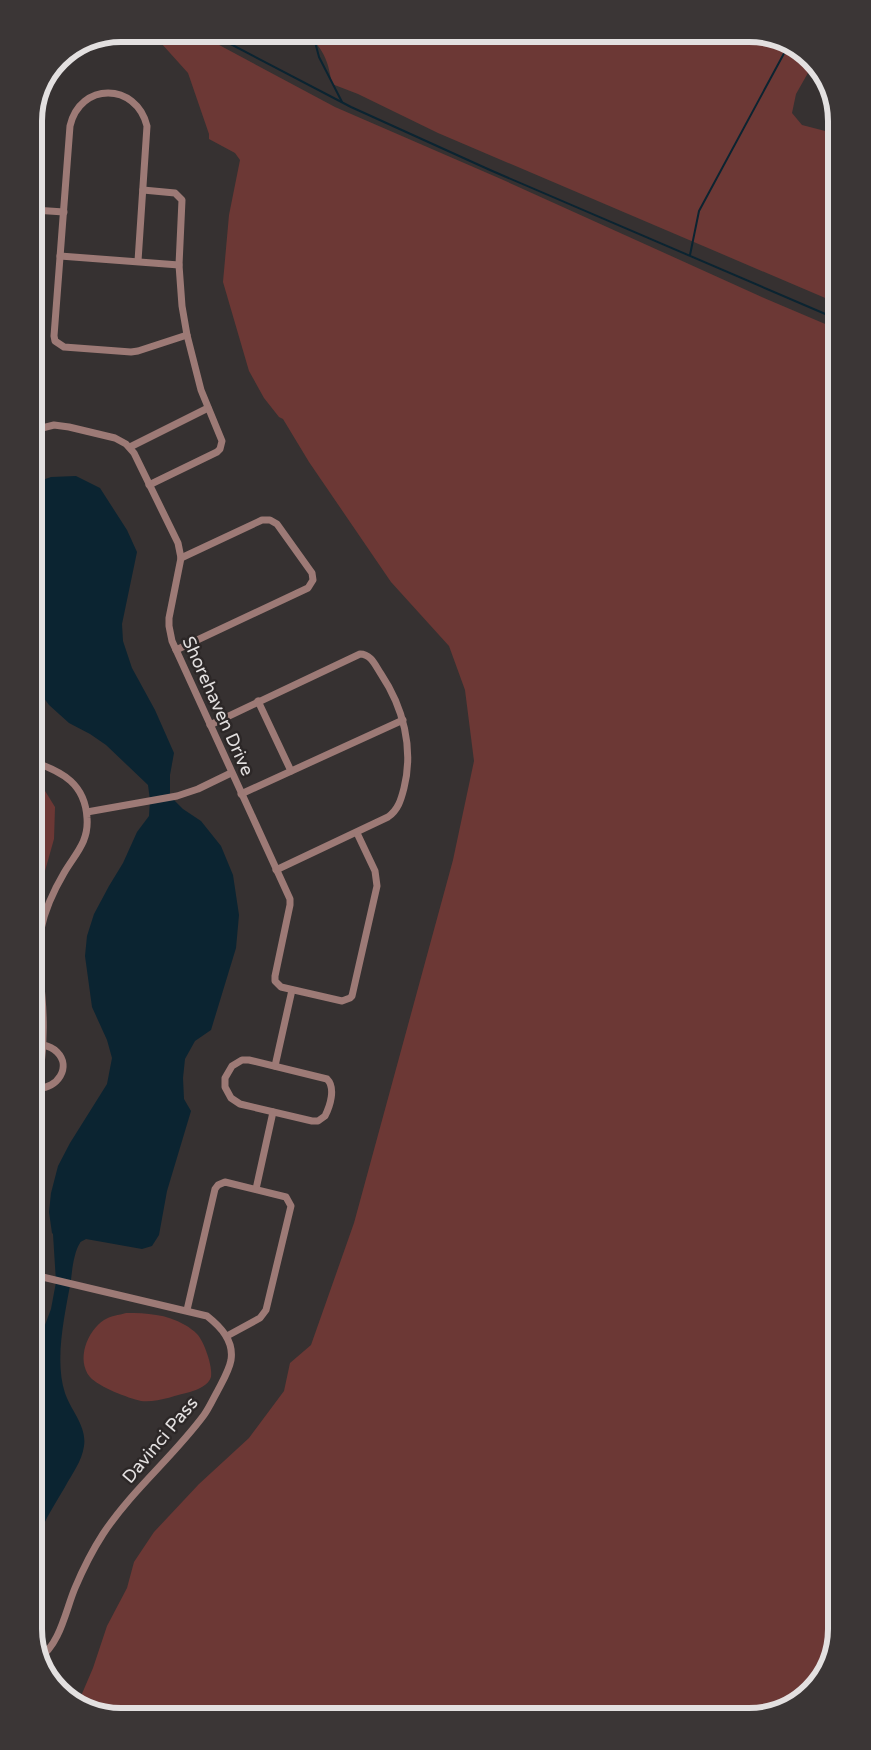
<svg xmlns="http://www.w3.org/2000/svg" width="871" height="1750" font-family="'Varela Round',sans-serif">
  <rect width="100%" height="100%" fill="#363131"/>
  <g fill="#6c3835">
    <path d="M 756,34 L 803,52 L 813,64 L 796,94 L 792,113 L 802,125 L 829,132 L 837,129 L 837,303 L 438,133 L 358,94 L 332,84 C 328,62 326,55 312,38 Z"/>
    <path d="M 208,39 L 335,107 L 501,179 L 764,298 L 837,329 L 837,1629 L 822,1678 L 783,1710 L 116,1716 L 78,1703 L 93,1668 L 107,1626 L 127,1588 L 134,1562 L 154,1532 L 199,1484 L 249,1438 L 284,1391 L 290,1363 L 311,1345 L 354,1223 L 453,860 L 474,761 L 465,690 L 449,646 L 391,582 L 309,462 L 283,419 L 279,417 L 264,398 L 249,371 L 223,282 L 229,215 L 240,160 L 235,153 L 209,139 L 209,134 L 188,73 L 161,43 L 154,40 Z"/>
    <path d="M 34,775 L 37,778 L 55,807 L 54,839 L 34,910 Z"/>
    <path d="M 126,1313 C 147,1313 166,1314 185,1325 C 189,1327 194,1331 197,1334 C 204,1341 213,1367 211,1377 C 209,1385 197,1390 190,1392 C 176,1395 157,1403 141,1401 C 128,1398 99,1387 90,1377 C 76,1360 87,1331 104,1320 C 110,1316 119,1315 126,1313 Z"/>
  </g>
  <path fill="#0b2431" d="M 76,476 L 100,488 L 127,530 L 137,552 L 122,624 L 123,641 L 132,668 L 155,710 L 174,753 L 170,775 L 170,796 L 183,809 L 201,821 L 221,846 L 233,875 L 239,915 L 236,948 L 211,1030 L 195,1041 L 185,1059 L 183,1078 L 184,1099 L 191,1111 L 167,1191 L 159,1235 L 152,1246 L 142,1249 L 86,1239 C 84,1240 80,1242 80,1243 C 74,1252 72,1270 71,1280 C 65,1314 54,1360 65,1393 C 71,1411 87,1426 84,1446 C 82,1461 72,1474 65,1487 C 53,1507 41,1526 34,1548 L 34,1354 L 51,1309 L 56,1282 L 53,1234 L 52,1233 L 49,1212 L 51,1193 L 58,1166 L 70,1143 L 107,1084 L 112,1058 L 107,1040 L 92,1007 L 85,956 L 87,936 L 94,914 L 109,886 L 123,863 L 137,832 L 149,816 L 150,800 L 148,785 L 106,745 L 90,734 L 69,723 L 49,705 L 38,690 L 34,680 L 34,483 L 51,477 Z"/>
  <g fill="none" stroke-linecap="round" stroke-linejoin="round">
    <g stroke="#0b2431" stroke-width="2">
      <path d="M 314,38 L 319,57 L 342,102"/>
      <path d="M 221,39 L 351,107 L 490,170 L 837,319"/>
      <path d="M 690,255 L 699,211 L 788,46"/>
    </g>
    <g stroke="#9d7a76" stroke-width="7">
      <path d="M 143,190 L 175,193 L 182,200 L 179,265 L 182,306 L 187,335 L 201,390 L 222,441 L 220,449 L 217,452 L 149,485"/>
      <path d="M 34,210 L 64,212"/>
      <path d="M 60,256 L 179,265"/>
      <path d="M 138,261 L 147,126 C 136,82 80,82 70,126 L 54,336 L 55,341 L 64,347 L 131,352 L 138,351 L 187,335"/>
      <path d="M 34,430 L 54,425 L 69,427 L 115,438 L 126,444 L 134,453 L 178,543 L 181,558 L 169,618 L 169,626 L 172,641 L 290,899 L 290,905 L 275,976 L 275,981 L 281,987 L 342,1001 L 350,998 L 352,996 L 377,886 L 375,871 L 357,833"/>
      <path d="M 130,447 L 208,408"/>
      <path d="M 176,650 L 308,588 L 313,580 L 312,573 L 277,524 L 270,520 L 262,520 L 181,558"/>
      <path d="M 258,701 L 291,771"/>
      <path d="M 210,725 L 360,654 C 371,654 375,665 381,674 C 403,707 414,748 404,788 C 401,800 398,810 388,817 L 276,870"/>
      <path d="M 241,794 L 403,720"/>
      <path d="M 87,812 L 177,796 L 198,789 L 231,773"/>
      <path d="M 242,1060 L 249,1060 L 327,1079 C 336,1088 330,1106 325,1116 L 318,1121 L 312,1121 L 240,1104 L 231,1098 L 225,1087 L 225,1078 L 232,1066 Z"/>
      <path d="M 275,1066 L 292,990"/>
      <path d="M 38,1088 C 57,1089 72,1067 57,1052 C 54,1049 48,1046 43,1045"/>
      <path d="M 34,1103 C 43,1068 45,1033 42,997 C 40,974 37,952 41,929 C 45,909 54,890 64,873 C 75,854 89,842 87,818 C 85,784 63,772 34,762"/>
      <path d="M 256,1189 L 273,1112"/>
      <path d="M 34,1275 L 207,1316 C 221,1327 234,1341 231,1360 C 229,1371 222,1382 217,1392 C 213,1399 209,1408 204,1415 C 173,1457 132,1490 103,1534 C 92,1551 83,1569 75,1588 C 66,1609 60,1645 39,1658"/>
      <path d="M 187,1310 L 215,1189 L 218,1185 L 225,1182 L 286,1197 L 291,1206 L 266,1310 L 260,1318 L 227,1336"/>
    </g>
  </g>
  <g text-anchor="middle" stroke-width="5" stroke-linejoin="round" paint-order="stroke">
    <g font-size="18" fill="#e3e0e0" stroke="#2c2727">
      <text transform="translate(218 706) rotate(66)" y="6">Shorehaven Drive</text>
      <text transform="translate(160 1440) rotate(-50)" y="6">Davinci Pass</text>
    </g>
  </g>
  <path d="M0 0H871V1750H0ZM121 42H749A79 79 0 0 1 828 121V1629A79 79 0 0 1 749 1708H121A79 79 0 0 1 42 1629V121A79 79 0 0 1 121 42Z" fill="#3b3636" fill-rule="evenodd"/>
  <path fill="none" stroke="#e3e0e0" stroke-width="6" d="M121 42H749A79 79 0 0 1 828 121V1629A79 79 0 0 1 749 1708H121A79 79 0 0 1 42 1629V121A79 79 0 0 1 121 42Z"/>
</svg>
